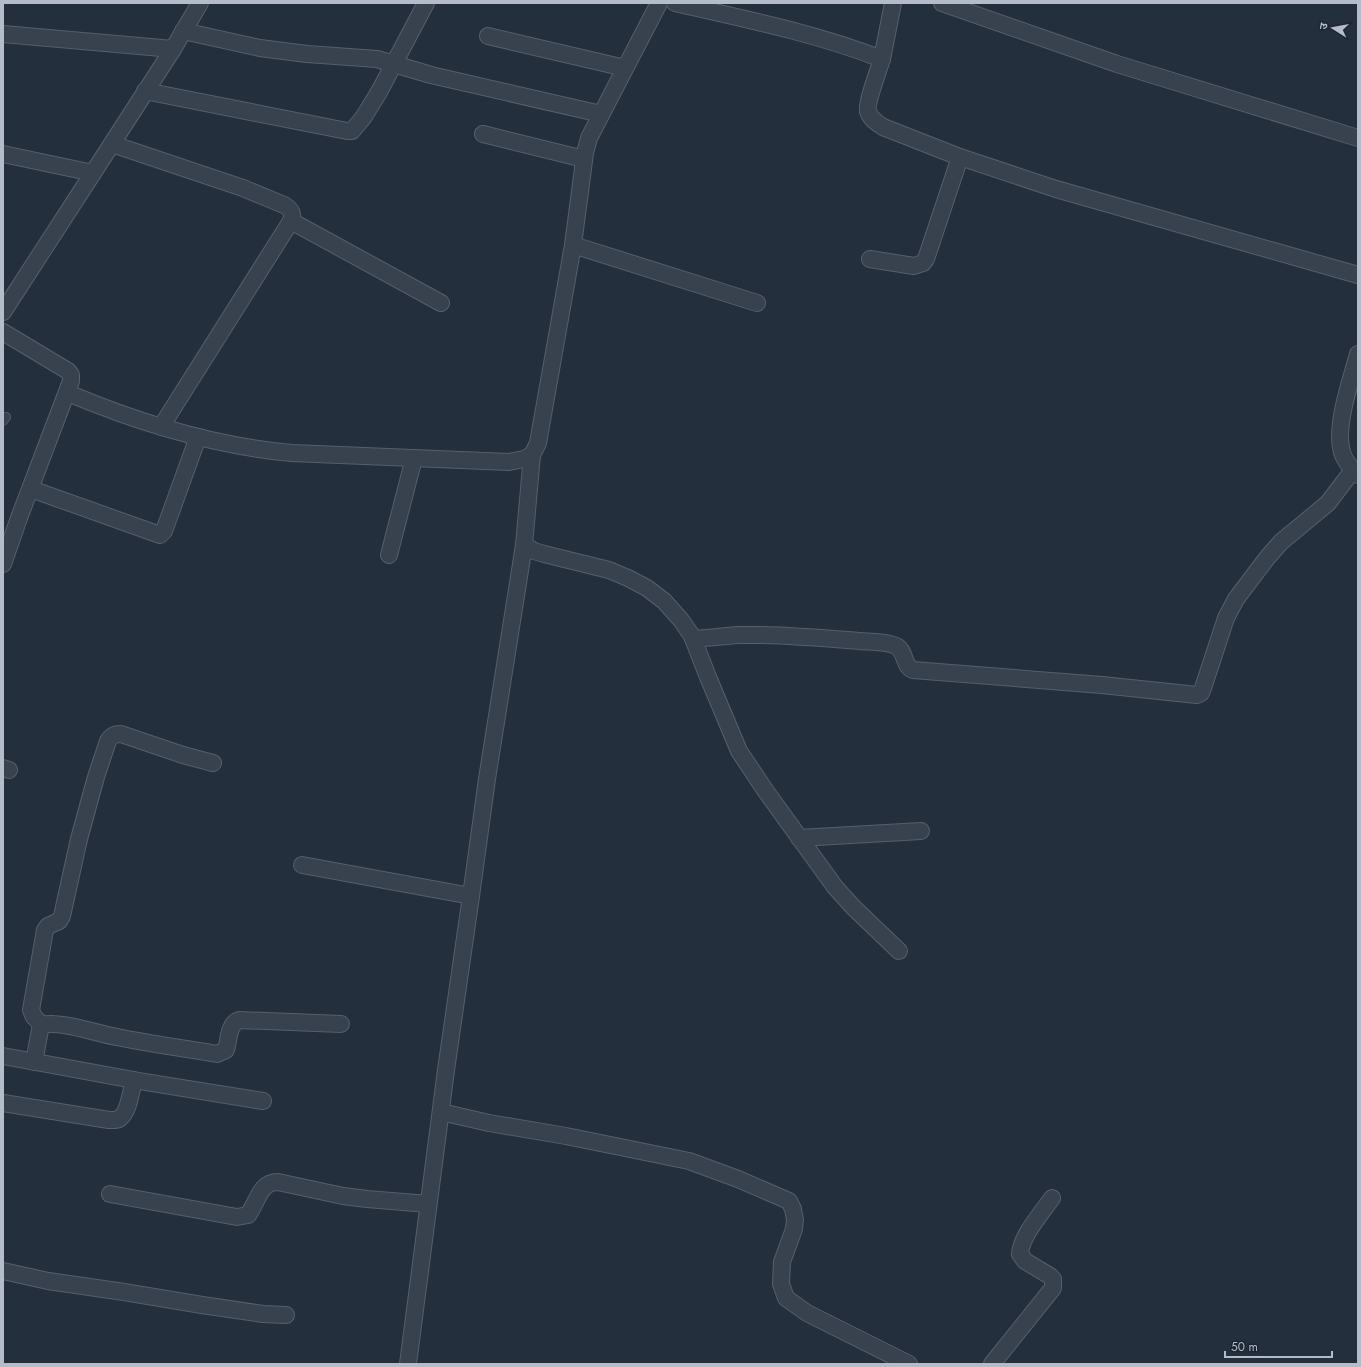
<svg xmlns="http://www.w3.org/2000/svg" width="1361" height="1367" font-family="Jost,'Noto Sans Devanagari',sans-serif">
  <rect width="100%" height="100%" fill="#242f3e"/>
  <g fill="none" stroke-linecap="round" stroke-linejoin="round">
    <g stroke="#565f6c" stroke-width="10">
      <path id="lane" d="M 3,421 L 6,417"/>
    </g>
    <g stroke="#565f6c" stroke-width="18">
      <g id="street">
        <path d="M 675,3 C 745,19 815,33 882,59 L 893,3"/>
        <path d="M 942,3 L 1117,64 L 1358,138"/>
        <path d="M 183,31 L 260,48 L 307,54 L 377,59 L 431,75 L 601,114"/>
        <path d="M 3,34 L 173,49"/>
        <path d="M 488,36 L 625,68"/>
        <path d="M 882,59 C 879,69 866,103 868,111 C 870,119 877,123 883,127 L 957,156 L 1056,189 L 1358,275"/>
        <path d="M 145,91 L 347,131 L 352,131 L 363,118 L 379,92 L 426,3"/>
        <path d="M 483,134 L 584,159"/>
        <path d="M 112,144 L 243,188 L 284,205 C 291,209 294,213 291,221 L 161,427"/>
        <path d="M 3,154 L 93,173 L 3,312"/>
        <path d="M 93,173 L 173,49 L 200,3"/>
        <path d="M 291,221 L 441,303"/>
        <path d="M 573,245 L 757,303"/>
        <path d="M 870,259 L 914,266 L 923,263 L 926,259 L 960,157"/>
        <path d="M 3,332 L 68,371 L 71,375 L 71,381 L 19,518 L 3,564"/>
        <path d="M 1358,354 C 1351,380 1333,430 1343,455 C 1346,463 1352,469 1358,475"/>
        <path d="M 68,393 C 139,423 214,446 292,453 L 509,462 L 524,459 L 532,455 L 538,443 L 573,245 L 585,153 L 589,138 L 659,3"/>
        <path d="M 31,489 L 160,535 L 164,531 L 198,437"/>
        <path d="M 524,545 L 534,551 L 544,554 L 609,570 L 628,578 L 647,588 L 664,601 L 681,620 L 692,636 L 708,677 L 739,751 L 765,790 L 835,887 L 853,907 L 899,951"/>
        <path d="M 389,555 L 414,458"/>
        <path d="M 693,639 C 709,638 724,636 739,635 C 777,634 821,638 859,641 C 870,642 886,641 896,646 C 906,651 903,666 913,670 L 1102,685 L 1197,695 L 1201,693 L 1203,688 L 1226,618 L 1236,599 L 1267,558 L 1281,542 L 1328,503 L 1353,470"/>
        <path d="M 3,768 L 9,770"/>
        <path d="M 799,838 L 921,831"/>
        <path d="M 302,865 L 471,896"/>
        <path d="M 42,1025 L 34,1017 L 31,1010 L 45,930 L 48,926 L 59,921 L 62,916 L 79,839 L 96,777 L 108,741 C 112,735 115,734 121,734 L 183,755 L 213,763"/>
        <path d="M 3,1056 L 139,1081 L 263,1101"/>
        <path d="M 34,1062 L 40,1030 L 42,1025 C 60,1020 98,1034 117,1037 C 150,1044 184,1048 217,1054 L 226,1050 C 229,1040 228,1024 239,1020 L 341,1024"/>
        <path d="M 3,1103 L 109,1120 C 114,1120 118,1121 121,1117 C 129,1111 131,1090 134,1080"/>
        <path d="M 441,1112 L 489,1123 L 566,1136 L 689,1161 L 738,1179 L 789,1201 L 793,1209 L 795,1220 L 794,1229 L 782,1262 L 781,1284 L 786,1298 L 807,1313 L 909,1364"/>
        <path d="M 110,1194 L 237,1217 L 248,1215 C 258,1202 259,1182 278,1182 L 343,1196 L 367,1199 L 428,1204"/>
        <path d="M 3,1271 L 48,1281 L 124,1292 L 202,1305 L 263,1314 L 286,1315"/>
        <path d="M 408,1364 L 446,1070 L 471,896 L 487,779 L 524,545 L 532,455"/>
        <path d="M 992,1364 L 1053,1288 L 1053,1279 L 1050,1276 L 1025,1261 L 1020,1254 C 1021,1236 1041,1214 1052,1198"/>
      </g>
    </g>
    <use href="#lane" stroke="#38414e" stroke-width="8"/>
    <use href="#street" stroke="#38414e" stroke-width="16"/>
  </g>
  <rect width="1361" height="1367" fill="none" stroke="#b4bcc9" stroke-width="8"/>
  <g transform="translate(1333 28) rotate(281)" stroke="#1d2633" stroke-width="3" paint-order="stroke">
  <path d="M0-3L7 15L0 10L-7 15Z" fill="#b4bcc9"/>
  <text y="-6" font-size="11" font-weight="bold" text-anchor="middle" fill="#b4bcc9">उ</text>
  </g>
  <path d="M1225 1351v6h107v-6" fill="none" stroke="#b4bcc9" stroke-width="2"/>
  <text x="1231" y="1351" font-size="12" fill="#b4bcc9" stroke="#1d2633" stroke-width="3" paint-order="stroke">50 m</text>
</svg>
